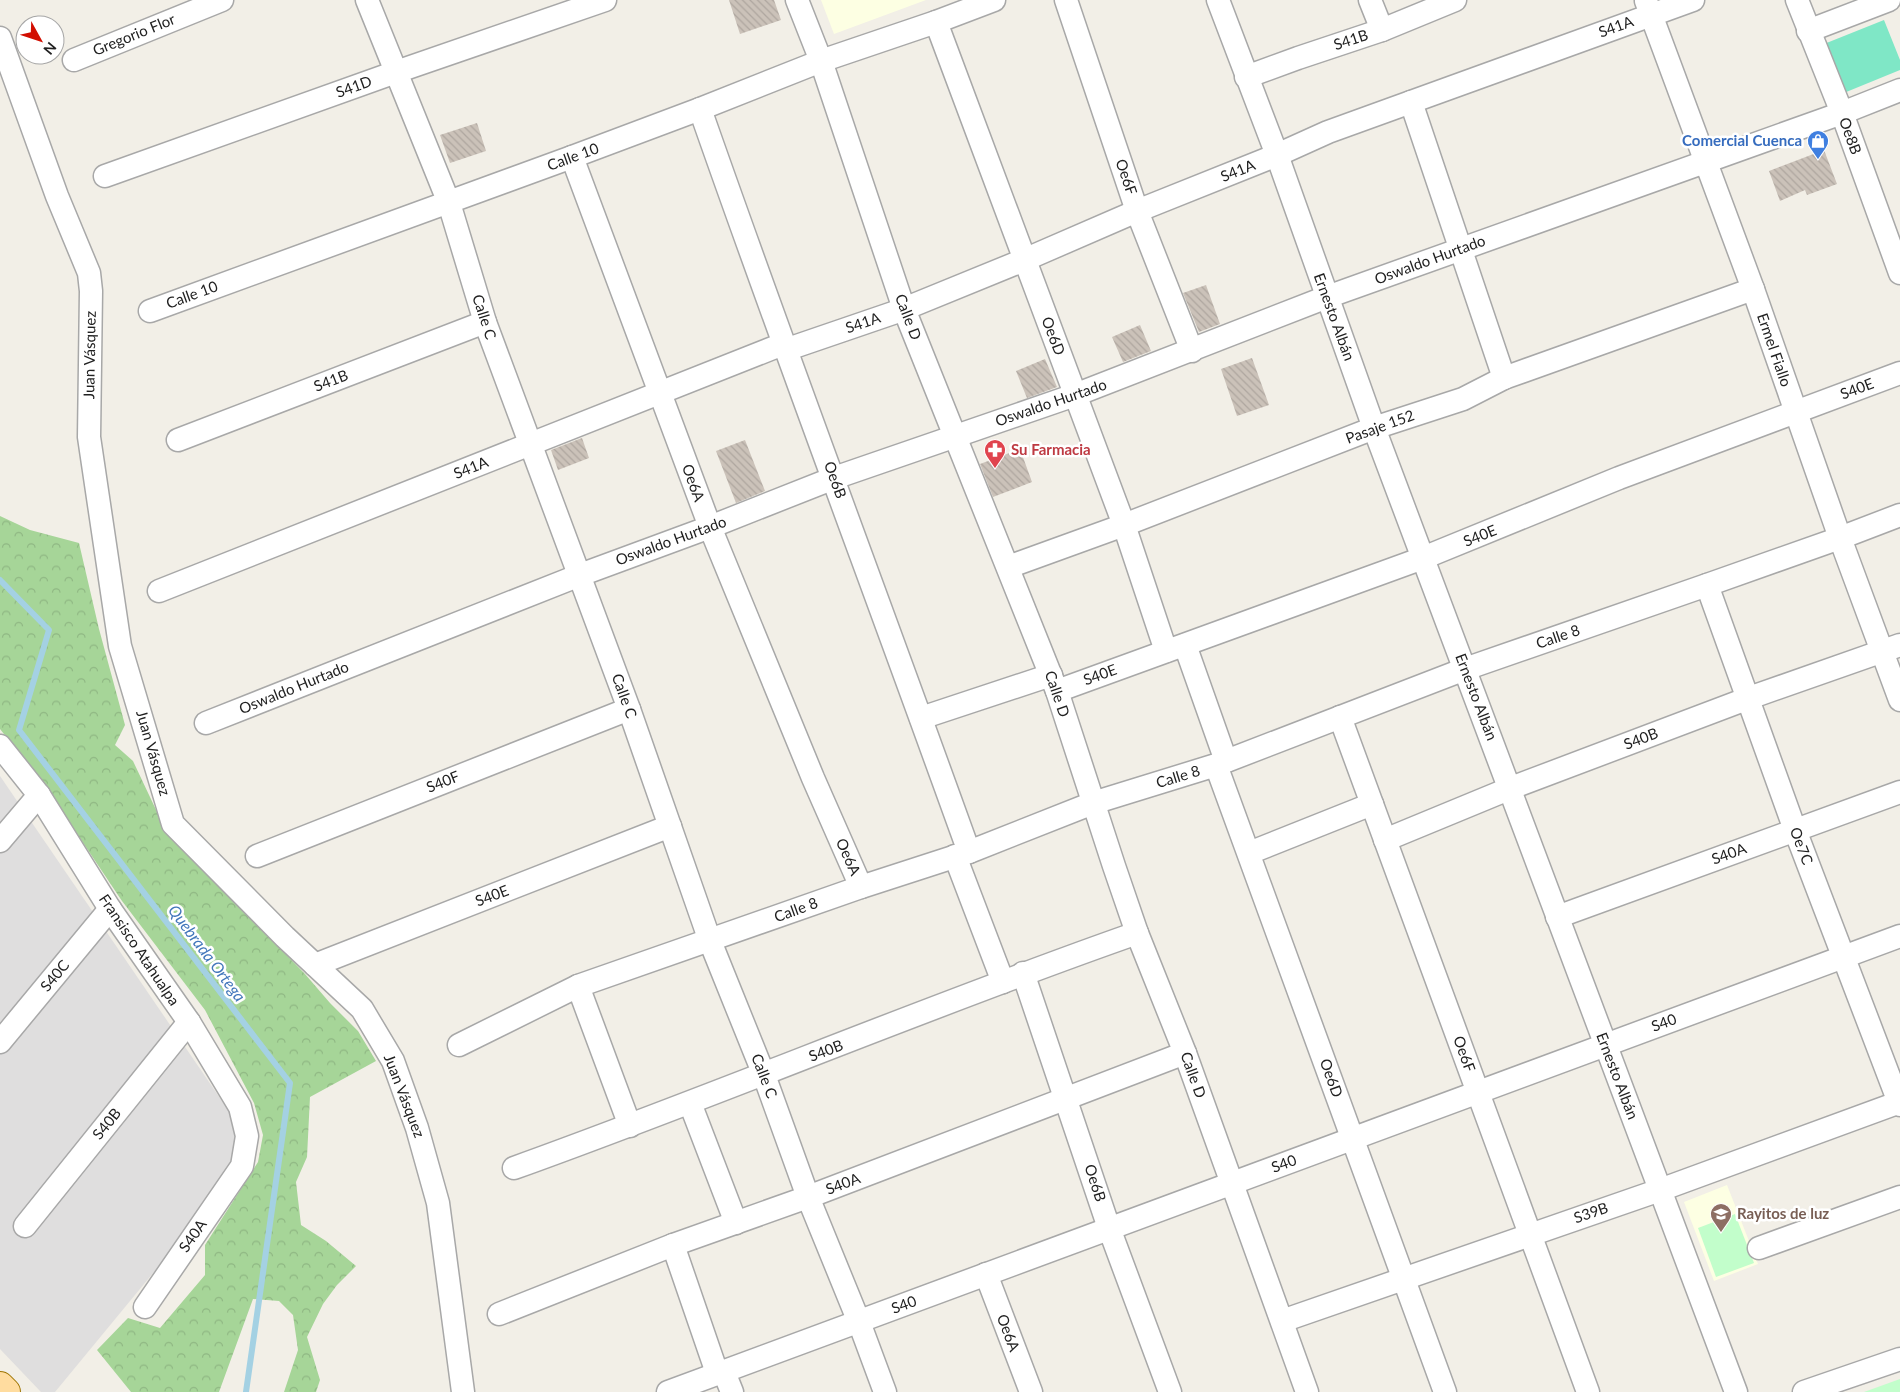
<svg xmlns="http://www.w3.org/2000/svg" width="1900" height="1392" font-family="Lato,sans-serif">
  <defs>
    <pattern id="forest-crowns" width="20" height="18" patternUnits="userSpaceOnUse" patternTransform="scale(1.25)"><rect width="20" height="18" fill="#a6d598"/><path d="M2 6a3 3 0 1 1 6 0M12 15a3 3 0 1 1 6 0" fill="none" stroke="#8fb783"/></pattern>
    <pattern id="building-back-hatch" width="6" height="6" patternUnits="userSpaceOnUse" patternTransform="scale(1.25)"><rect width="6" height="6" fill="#cbc2b9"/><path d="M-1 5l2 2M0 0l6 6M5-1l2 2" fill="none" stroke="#aea69f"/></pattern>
  </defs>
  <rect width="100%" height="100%" fill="#f2efe7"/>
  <path fill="#dfdede" d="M 0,776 L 237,1123 L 233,1176 L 55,1392 L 41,1392 L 0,1349 Z"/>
  <g fill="#fdffe3">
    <path d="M 821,0 L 926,0 L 834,34 Z"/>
    <path d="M 1727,1185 L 1758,1264 L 1714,1281 L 1684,1202 Z"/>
  </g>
  <path fill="url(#forest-crowns)" d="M 0,516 L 30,530 L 79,543 L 99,629 L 125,725 L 115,745 L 133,761 L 166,831 L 305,974 L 330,1003 L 358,1031 L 376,1061 L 310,1097 L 307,1157 L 296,1182 L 301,1225 L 326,1241 L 356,1266 L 337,1285 L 323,1304 L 307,1337 L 320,1380 L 316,1392 L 284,1392 L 298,1350 L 293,1315 L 279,1301 L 253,1299 L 219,1392 L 131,1392 L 97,1350 L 128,1318 L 160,1328 L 205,1275 L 205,1245 L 258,1162 L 263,1135 L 254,1103 L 205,1010 L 122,901 L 47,789 L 0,729 Z"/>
  <g fill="#c2fecb">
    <path d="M 1735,1214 L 1754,1263 L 1716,1277 L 1698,1228 Z"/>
    <path d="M 1900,1379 L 1900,1392 L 1864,1392 Z"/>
  </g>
  <path fill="#7fe7c6" d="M 1884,20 L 1900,60 L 1900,70 L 1834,97 L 1814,48 Z"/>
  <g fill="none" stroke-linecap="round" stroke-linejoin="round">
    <path stroke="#a4d1e3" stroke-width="6" d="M 0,580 L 49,630 L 19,730 L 290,1083 L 246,1392"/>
  </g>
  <g fill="url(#building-back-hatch)">
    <path d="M 729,0 L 774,0 L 781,20 L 740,34 Z"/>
    <path d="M 477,123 L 486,151 L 450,163 L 440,135 Z"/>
    <path d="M 1824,150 L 1837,184 L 1807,195 L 1805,190 L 1780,201 L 1769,171 Z"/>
    <path d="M 1206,285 L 1220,324 L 1199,332 L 1183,293 Z"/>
    <path d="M 1140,325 L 1151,351 L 1123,362 L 1112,337 Z"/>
    <path d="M 1252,358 L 1269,405 L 1237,416 L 1221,369 Z"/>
    <path d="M 1045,359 L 1057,387 L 1027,398 L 1016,371 Z"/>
    <path d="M 582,438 L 589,458 L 558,470 L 551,450 Z"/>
    <path d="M 745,440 L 765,491 L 736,503 L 716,451 Z"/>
    <path d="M 1020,449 L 1032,482 L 993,497 L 980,464 Z"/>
  </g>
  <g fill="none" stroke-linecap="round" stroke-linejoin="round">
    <g stroke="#a8a8a8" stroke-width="25">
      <g id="minor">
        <path d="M 367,0 L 449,203 L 485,322 L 629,709 L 710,941 L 764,1075 L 808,1197 L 859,1322 L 885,1392"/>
        <path d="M 797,0 L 821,61 L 904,309 L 1057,691 L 1114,866 L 1137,933 L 1185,1053 L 1307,1392"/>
        <path d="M 1066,0 L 1137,211 L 1192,351"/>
        <path d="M 1218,0 L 1277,155 L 1374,428 L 1736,1392"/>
        <path d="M 1370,0 L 1382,30"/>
        <path d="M 1797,0 L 1842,113 L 1900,273"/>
        <path d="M 1646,1 L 1753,289 L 1840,538 L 1900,700"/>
        <path d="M 936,22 L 1124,525 L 1166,651"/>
        <path d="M 1808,31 L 1889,0"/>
        <path d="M 0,38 L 57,196 L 89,273 L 91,291 L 89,437 L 120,646 L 173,824 L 285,937 L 362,1009 L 393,1061 L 417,1128 L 438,1203 L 463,1392"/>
        <path d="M 74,60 L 222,0"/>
        <path d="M 1246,77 L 1298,58 L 1382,30 L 1455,0"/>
        <path d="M 1411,102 L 1504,378"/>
        <path d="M 700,109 C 787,358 880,604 969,852"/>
        <path d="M 572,157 L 710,527 L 813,778 L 861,887"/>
        <path d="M 105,176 L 396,72 L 605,0"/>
        <path d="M 150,311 L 572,157 L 700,109 L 821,61 L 936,22 L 994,0"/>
        <path d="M 785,350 L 899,311 L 1024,260 L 1137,211 L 1277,155 L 1328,132 L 1693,0"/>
        <path d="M 178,440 L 485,322"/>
        <path d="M 1008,567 L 1124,525 L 1374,428 L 1463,399 L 1504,378 L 1753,289"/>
        <path d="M 1707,585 L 1795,830 L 1900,1105"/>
        <path d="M 159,591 L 783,344"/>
        <path d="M 1185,645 L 1226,761"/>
        <path d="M 1057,691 L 1423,558 L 1619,478 L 1900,373"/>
        <path d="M 1340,717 L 1588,1392"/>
        <path d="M 921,718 L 1051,675"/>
        <path d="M 206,723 L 580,575 L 710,527 L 834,478 L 1075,395 L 1327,297 L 1842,113 L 1900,90"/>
        <path d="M 0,746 L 39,795 L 110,909 L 189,1022 L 240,1107 L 247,1136 L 242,1166 L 145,1307"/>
        <path d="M 1216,765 L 1445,1392"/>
        <path d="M 1385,840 L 1511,788 L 1749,698 L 1900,645"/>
        <path d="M 0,841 L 39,795"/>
        <path d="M 1249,853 L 1372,804"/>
        <path d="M 257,856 L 629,709"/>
        <path d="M 955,856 L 1003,982"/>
        <path d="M 1557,917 L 1900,792"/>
        <path d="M 315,965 L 670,826"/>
        <path d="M 1023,973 L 1109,1228 L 1170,1392"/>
        <path d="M 578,986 L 630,1126"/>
        <path d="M 0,1042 L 110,909"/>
        <path d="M 459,1045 L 578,986 L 861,887 L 969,852 L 1093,803 L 1216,765 L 1465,669 L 1707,585 L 1840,538 L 1900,515"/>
        <path d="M 690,1103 L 736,1223"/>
        <path d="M 514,1168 C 723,1093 928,1006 1137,933"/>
        <path d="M 25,1226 L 189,1022"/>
        <path d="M 673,1245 L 717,1373"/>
        <path d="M 1759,1248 L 1900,1197"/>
        <path d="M 986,1274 L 1031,1392"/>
        <path d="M 499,1314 L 673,1245 L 808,1197 L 1185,1053"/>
        <path d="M 1282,1321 L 1660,1190 L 1900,1102"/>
        <path d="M 724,1372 L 732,1392"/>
        <path d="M 668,1392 L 1900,936"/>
        <path d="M 1804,1392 L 1900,1359"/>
      </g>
    </g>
    <g stroke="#9e7400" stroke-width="30">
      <path id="major" d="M 0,1386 L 6,1392"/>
    </g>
    <use href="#minor" stroke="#fff" stroke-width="22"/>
    <use href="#major" stroke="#ffdc9f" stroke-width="28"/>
  </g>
  <defs>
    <g id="shop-pin" transform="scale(1.125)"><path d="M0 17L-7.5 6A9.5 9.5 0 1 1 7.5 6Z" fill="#3f7fe0" stroke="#fff"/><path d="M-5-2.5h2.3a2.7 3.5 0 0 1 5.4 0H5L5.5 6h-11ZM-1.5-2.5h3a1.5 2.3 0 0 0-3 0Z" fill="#fff"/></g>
    <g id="pharmacy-pin" transform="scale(1.125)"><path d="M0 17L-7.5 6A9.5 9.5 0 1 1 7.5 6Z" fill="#e0444e" stroke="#fff"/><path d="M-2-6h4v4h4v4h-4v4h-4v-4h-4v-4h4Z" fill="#fff"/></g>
    <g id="school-pin" transform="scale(1.125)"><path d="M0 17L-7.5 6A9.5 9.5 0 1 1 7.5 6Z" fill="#8d6e63" stroke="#fff"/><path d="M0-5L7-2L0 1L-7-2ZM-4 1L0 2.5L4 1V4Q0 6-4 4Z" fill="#fff"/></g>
  </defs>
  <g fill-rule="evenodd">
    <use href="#shop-pin" x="1818" y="141"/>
    <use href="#pharmacy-pin" x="995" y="450"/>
    <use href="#school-pin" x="1721" y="1214"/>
  </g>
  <g text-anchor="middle" stroke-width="5" stroke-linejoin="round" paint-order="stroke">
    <g font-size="15" fill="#212121" stroke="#fff">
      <text transform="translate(1616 27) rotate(-20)" y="5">S41A</text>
      <text transform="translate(134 35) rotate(-22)" y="5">Gregorio Flor</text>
      <text transform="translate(1351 40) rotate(-18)" y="5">S41B</text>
      <text transform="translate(354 87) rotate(-20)" y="5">S41D</text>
      <text transform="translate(1850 136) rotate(70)" y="5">Oe8B</text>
      <text transform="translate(573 157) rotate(-20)" y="5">Calle 10</text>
      <text transform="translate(1238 171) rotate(-22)" y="5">S41A</text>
      <text transform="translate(1126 177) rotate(71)" y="5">Oe6F</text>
      <text transform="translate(1430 260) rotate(-20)" y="5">Oswaldo Hurtado</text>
      <text transform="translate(192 295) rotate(-20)" y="5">Calle 10</text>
      <text transform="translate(484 317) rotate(72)" y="5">Calle C</text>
      <text transform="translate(908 317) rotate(69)" y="5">Calle D</text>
      <text transform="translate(1334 317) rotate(70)" y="5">Ernesto Albán</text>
      <text transform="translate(863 323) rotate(-19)" y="5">S41A</text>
      <text transform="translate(1053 336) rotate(69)" y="5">Oe6D</text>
      <text transform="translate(1774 350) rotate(71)" y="5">Ermel Fiallo</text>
      <text transform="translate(90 355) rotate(-89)" y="5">Juan Vásquez</text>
      <text transform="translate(331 381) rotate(-21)" y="5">S41B</text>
      <text transform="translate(1857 389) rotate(-21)" y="5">S40E</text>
      <text transform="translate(1051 403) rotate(-19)" y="5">Oswaldo Hurtado</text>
      <text transform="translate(1380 427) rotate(-20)" y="5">Pasaje 152</text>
      <text transform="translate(471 468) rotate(-22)" y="5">S41A</text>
      <text transform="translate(835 480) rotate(70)" y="5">Oe6B</text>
      <text transform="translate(693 483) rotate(70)" y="5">Oe6A</text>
      <text transform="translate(1480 536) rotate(-22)" y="5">S40E</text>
      <text transform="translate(671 541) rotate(-20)" y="5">Oswaldo Hurtado</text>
      <text transform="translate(1558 637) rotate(-19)" y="5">Calle 8</text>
      <text transform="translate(1100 675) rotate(-20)" y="5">S40E</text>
      <text transform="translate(294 688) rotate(-22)" y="5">Oswaldo Hurtado</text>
      <text transform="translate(1057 694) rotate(71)" y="5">Calle D</text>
      <text transform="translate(624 696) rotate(70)" y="5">Calle C</text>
      <text transform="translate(1476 697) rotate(69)" y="5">Ernesto Albán</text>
      <text transform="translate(1641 739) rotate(-21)" y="5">S40B</text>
      <text transform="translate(153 753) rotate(74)" y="5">Juan Vásquez</text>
      <text transform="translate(1178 777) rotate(-17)" y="5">Calle 8</text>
      <text transform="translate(443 782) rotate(-22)" y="5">S40F</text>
      <text transform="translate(1801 846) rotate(69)" y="5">Oe7C</text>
      <text transform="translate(1729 854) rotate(-20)" y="5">S40A</text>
      <text transform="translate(848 857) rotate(66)" y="5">Oe6A</text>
      <text transform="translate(492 896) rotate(-21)" y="5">S40E</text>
      <text transform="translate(796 910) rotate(-20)" y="5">Calle 8</text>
      <text transform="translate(139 950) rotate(56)" y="5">Fransisco Atahualpa</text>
      <text transform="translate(55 976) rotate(-50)" y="5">S40C</text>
      <text transform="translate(1664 1023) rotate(-20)" y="5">S40</text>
      <text transform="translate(826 1051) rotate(-21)" y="5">S40B</text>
      <text transform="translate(1464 1054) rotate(70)" y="5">Oe6F</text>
      <text transform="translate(1193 1075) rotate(70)" y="5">Calle D</text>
      <text transform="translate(764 1076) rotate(69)" y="5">Calle C</text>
      <text transform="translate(1617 1076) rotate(69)" y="5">Ernesto Albán</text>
      <text transform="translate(1331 1078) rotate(70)" y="5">Oe6D</text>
      <text transform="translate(404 1096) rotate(69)" y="5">Juan Vásquez</text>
      <text transform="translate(107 1124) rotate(-51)" y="5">S40B</text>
      <text transform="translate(1284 1164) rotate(-20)" y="5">S40</text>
      <text transform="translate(1095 1183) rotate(72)" y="5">Oe6B</text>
      <text transform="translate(843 1184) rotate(-21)" y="5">S40A</text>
      <text transform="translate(1591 1213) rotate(-19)" y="5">S39B</text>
      <text transform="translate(193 1236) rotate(-55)" y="5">S40A</text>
      <text transform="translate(904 1305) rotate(-20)" y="5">S40</text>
      <text transform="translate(1008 1333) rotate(69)" y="5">Oe6A</text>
    </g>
    <g font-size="15" font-weight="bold" fill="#366cbe" stroke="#fff" text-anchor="end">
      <text x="1802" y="146">Comercial Cuenca</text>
    </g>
    <g font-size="15" font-weight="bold" fill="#be3a42" stroke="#fff" text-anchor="start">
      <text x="1011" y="455">Su Farmacia</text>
    </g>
    <g font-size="15" font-weight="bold" fill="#785e54" stroke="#fff" text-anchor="start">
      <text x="1737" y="1219">Rayitos de luz</text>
    </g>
    <g font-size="16" font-style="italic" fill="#4377bb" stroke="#fff">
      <text transform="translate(207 953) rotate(53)" y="6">Quebrada Ortega</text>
    </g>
  </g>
  <g transform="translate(40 40) rotate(130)"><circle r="24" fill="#ffffff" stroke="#a6a6a6"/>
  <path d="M0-4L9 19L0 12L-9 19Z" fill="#d20e00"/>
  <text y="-8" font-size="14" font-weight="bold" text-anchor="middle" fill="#212121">N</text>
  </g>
</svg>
